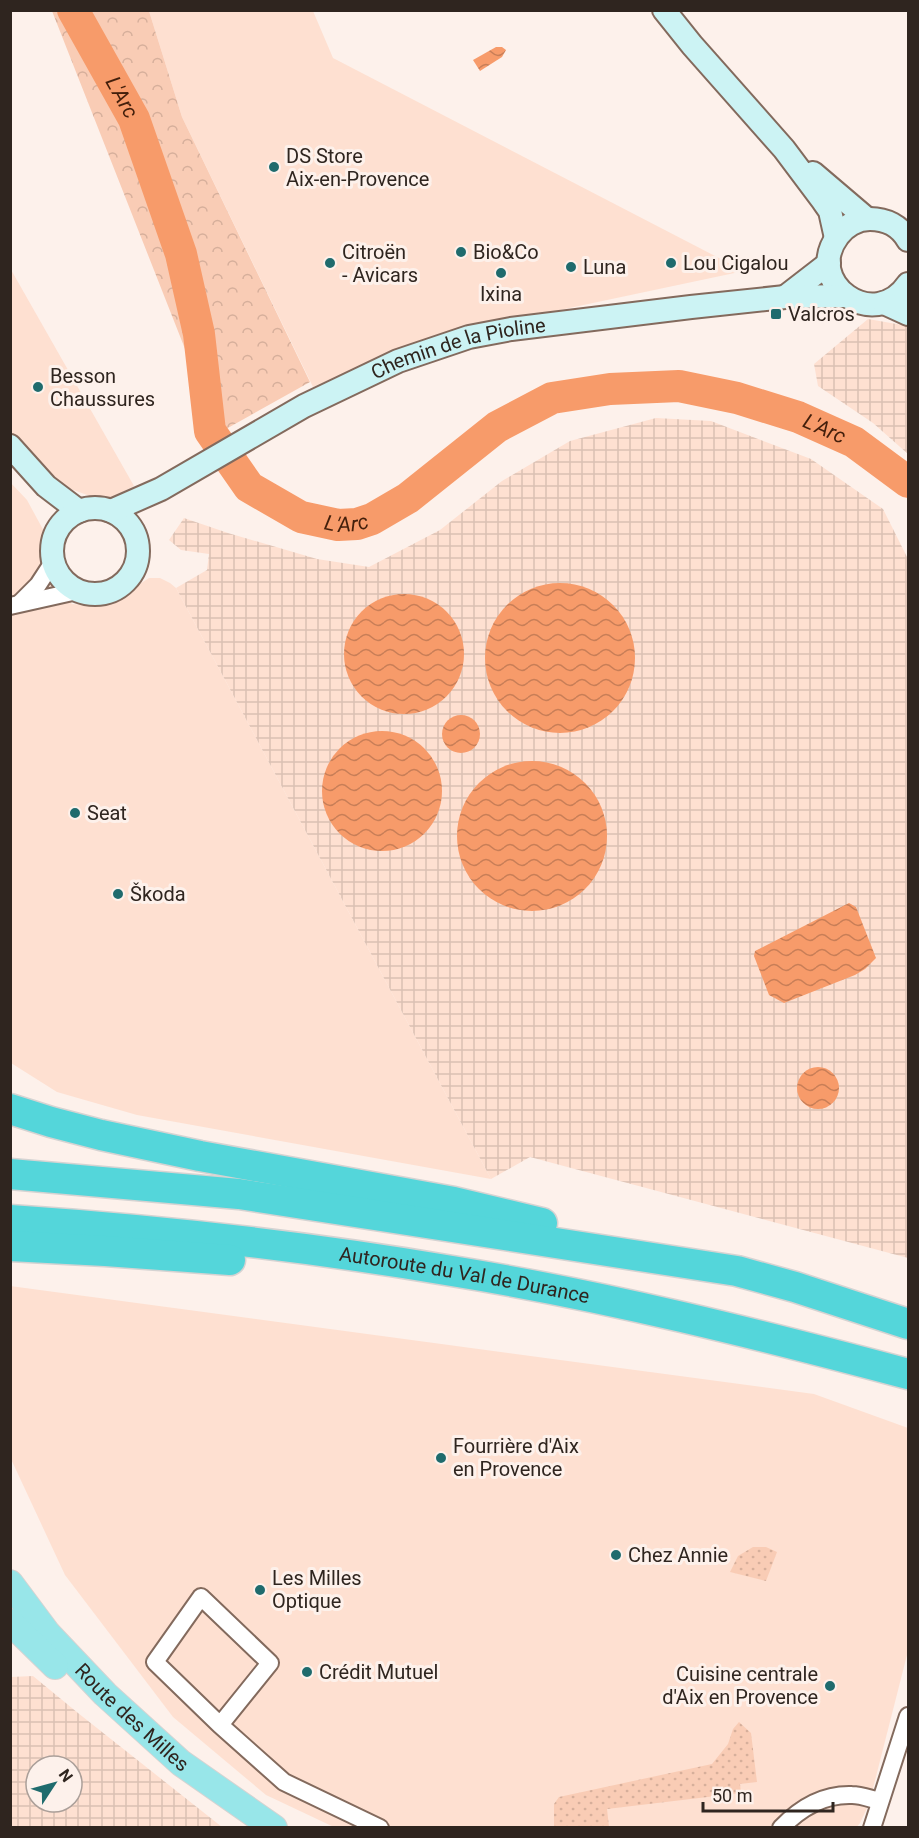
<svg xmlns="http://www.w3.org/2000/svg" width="919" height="1838" font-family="Roboto,sans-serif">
  <defs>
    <pattern id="industrial-grid" width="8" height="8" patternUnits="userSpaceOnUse" patternTransform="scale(1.5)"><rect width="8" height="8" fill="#fee0d1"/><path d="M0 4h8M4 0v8" fill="none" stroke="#dac0b3"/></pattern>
    <pattern id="grass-dots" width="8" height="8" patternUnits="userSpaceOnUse" patternTransform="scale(1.5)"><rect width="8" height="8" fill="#f9ccb5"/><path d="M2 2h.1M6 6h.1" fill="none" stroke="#d6af9b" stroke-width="1.8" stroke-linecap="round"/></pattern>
    <pattern id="forest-crowns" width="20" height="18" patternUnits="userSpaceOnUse" patternTransform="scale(1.5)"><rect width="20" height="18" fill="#f9ccb5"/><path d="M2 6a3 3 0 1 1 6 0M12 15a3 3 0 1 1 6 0" fill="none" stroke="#d6af9b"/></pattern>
    <pattern id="water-waves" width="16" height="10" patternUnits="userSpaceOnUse" patternTransform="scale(1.5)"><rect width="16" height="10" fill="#f79b6a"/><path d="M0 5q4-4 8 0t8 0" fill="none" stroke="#c87e57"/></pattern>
  </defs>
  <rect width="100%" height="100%" fill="#fdf1eb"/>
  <g fill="#fee0d1">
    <path d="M 149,11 L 313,11 L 333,58 L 744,271 L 432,337 L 313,387 L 182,117 Z"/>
    <path d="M 10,268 L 134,486 L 104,501 L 65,487 L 44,471 L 11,432 Z"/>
    <path d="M 10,482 L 27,500 L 46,535 L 43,566 L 72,604 L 100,606 L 115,600 L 149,578 L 160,578 L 170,583 L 176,588 L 491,1179 L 137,1115 L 57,1092 L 11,1063 Z"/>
    <path d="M 10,1286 L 814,1394 L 908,1428 L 908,1651 L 869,1804 L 860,1823 L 856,1828 L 336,1828 L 266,1795 L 173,1717 L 65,1575 L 11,1459 Z"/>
  </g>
  <g fill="url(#industrial-grid)" fill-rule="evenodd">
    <path d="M 868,319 L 908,326 L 908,454 L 873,423 L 818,386 L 814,364 Z"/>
    <path d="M 656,418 L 711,421 L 811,459 L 883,509 L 908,559 L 908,1258 L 530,1157 L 491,1179 L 176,588 L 207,570 L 209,554 L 181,550 L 169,540 L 184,518 L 228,533 L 317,559 L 369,567 L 440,530 L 502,481 L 570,441 Z"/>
    <path d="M 33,1676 L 78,1713 L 222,1827 L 11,1827 L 11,1677 ZM 36,1766 L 72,1766 L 72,1802 L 36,1802 Z"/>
  </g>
  <g fill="url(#grass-dots)">
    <path d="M 753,1547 L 766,1547 L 777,1552 L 766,1581 L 730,1572 L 738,1556 Z"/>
    <path d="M 739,1722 L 751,1733 L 757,1782 L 740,1784 L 741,1793 L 607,1809 L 609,1827 L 554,1827 L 554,1804 L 559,1797 L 712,1764 L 728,1744 L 733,1729 Z"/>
  </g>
  <path fill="url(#forest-crowns)" d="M 52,11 L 149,11 L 182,117 L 310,382 L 208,439 L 187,354 Z"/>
  <g fill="url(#water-waves)">
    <path d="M 496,47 L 502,47 L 506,50 L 502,57 L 480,71 L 473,60 Z"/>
    <circle cx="560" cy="658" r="75"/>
    <circle cx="404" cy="654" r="60"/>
    <circle cx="461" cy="734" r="19"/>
    <circle cx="382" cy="791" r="60"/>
    <circle cx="532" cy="836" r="75"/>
    <path d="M 849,903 L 856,907 L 876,958 L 865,969 L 855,975 L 784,1003 L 769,995 L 754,956 L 755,951 Z"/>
    <circle cx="818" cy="1088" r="21"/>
  </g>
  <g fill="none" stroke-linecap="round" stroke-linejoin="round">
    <path stroke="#f79b6a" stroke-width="32" id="s1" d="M 73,10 L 134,119 L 181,254 L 199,334 L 210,431 L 249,487 L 301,517 L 338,525 L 357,524 L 372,519 L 408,498 L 497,427 L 552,398 L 610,389 L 679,386 L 737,398 L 798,417 L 854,442 L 908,482"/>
    <g stroke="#836a5d" stroke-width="20">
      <g id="street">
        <path d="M 20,603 L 38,585 L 53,562"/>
        <path d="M 10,606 L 77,591"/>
        <path d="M 220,1725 L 270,1663 L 201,1597 L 155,1662 L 220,1725 L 284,1782 L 380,1828"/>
        <path d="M 781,1828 C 800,1808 824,1794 852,1795 C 861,1795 871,1799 880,1801"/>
        <path d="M 872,1828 L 908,1716"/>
      </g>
    </g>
    <g stroke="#836a5d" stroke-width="26">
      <g id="secondary">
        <path d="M 664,10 L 692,45 L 784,149 L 823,201 L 830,211 L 836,238"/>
        <path d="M 813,173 L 867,219"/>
        <path d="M 908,240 C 900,226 886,219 870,219 C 857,219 845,226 838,236 C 803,282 874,334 908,284"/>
        <path d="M 785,297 L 829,263"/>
        <path d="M 884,303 L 908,314"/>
        <path d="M 10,446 L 46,486 L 79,511"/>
        <circle cx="95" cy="551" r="43"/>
        <path id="s2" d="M 111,511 L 161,489 L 304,406 L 398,361 L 469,337 L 511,329 L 691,307 L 785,297 L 846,296"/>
      </g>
    </g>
    <g stroke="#d5d3d2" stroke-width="28">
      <g id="primary">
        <path id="s3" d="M 10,1583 L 48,1634 L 105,1694 L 181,1763 L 274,1828"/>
        <path d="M 10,1622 L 55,1666"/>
      </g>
    </g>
    <g stroke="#d5d3d2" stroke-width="33">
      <g id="highway">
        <path d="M 10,1109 L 51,1122 L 101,1135 L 200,1156 L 454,1202 L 542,1223"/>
        <path d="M 10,1174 L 239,1194 L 737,1271 L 795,1287 L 908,1324"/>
        <path id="s4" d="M 10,1220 C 158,1230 306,1246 452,1271 C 606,1296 758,1334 908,1374"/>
        <path d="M 10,1246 L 105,1251 L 230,1260"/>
      </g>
    </g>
    <use href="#street" stroke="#fff" stroke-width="16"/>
    <use href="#secondary" stroke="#ccf3f4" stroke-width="22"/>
    <use href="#primary" stroke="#98e6e9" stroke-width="26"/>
    <use href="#highway" stroke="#54d6da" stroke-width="30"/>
  </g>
  <g fill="#1f6b6d" stroke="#fdf1eb" stroke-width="2">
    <circle cx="274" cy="167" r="6"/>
    <circle cx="461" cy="252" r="6"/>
    <circle cx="330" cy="263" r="6"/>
    <circle cx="671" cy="263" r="6"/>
    <circle cx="571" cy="267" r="6"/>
    <circle cx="501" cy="273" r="6"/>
    <rect x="770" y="308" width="12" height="12" rx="3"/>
    <circle cx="38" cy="387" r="6"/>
    <circle cx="75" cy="813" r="6"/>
    <circle cx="118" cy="894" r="6"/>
    <circle cx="441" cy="1458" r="6"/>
    <circle cx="616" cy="1555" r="6"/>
    <circle cx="260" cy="1590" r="6"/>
    <circle cx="307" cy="1672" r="6"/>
    <circle cx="830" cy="1686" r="6"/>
  </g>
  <g text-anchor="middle" stroke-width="6" stroke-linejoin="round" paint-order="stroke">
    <g font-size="20" fill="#2f251f" stroke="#fdf1eb" text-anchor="start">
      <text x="286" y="163">DS Store<tspan x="286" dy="23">Aix-en-Provence</tspan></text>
      <text x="342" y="259">Citroën<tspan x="342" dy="23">- Avicars</tspan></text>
      <text x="473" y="259">Bio&amp;Co</text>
      <text x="683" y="270">Lou Cigalou</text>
      <text x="583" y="274">Luna</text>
      <text x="501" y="301" text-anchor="middle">Ixina</text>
      <text x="788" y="321">Valcros</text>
      <text x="50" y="383">Besson<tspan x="50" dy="23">Chaussures</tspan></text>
      <text x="87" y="820">Seat</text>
      <text x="130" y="901">Škoda</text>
      <text x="453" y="1453">Fourrière d'Aix<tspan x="453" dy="23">en Provence</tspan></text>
      <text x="628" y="1562">Chez Annie</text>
      <text x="272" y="1585">Les Milles<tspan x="272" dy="23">Optique</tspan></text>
      <text x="319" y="1679">Crédit Mutuel</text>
      <text x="818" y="1681" text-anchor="end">Cuisine centrale<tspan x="818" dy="23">d'Aix en Provence</tspan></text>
    </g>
    <g font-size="20" fill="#2f251f" stroke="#fdf1eb">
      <text dy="7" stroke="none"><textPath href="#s2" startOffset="386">Chemin de la Pioline</textPath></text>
      <text dy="7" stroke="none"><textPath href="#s4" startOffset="458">Autoroute du Val de Durance</textPath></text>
      <text dy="7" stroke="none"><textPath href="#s3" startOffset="182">Route des Milles</textPath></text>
    </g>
    <g font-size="21" font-style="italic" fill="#431f0b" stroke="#fdf1eb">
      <text dy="7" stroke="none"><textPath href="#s1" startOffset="100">L'Arc</textPath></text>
      <text dy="7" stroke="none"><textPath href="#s1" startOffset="1146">L'Arc</textPath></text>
      <text dy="7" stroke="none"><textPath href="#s1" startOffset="622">L'Arc</textPath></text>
    </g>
  </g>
  <rect width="919" height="1838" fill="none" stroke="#2f251f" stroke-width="24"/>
  <g transform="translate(54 1784) rotate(54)"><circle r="28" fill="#fdf1eb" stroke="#ab9f99" stroke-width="1.5"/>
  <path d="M0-4.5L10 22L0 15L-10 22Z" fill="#1f6b6d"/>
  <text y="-9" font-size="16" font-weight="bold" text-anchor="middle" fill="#2f251f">N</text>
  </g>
  <path d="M703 1802v9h130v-9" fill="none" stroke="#2f251f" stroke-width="3"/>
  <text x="712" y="1802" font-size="18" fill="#2f251f" stroke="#fdf1eb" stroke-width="4.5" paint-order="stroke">50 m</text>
</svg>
